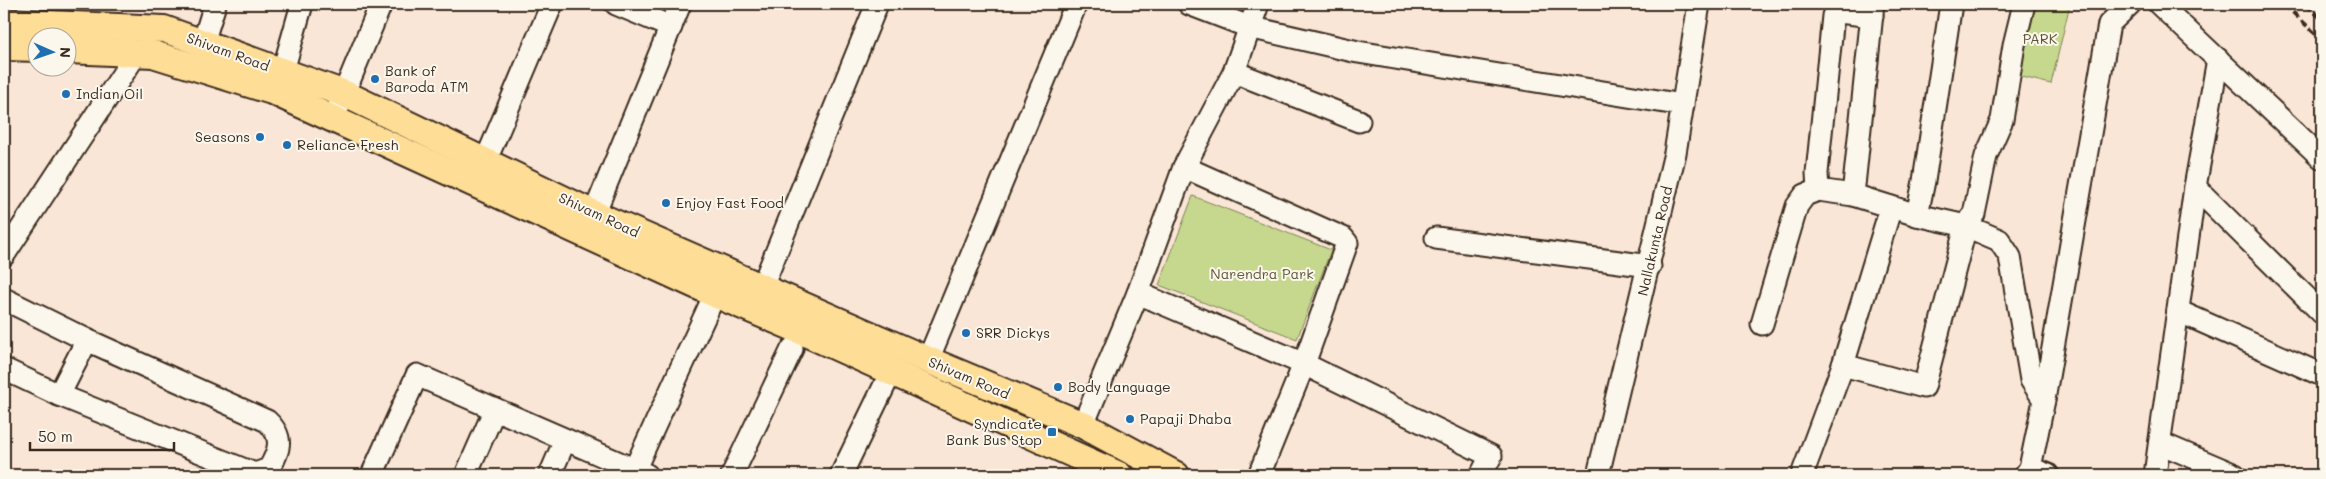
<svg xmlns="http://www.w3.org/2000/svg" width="2326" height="479" font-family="Mali,sans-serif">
  <rect width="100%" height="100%" fill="#f9e6d7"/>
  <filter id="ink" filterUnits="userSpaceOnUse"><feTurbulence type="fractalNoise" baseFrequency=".02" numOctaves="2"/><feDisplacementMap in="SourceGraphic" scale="10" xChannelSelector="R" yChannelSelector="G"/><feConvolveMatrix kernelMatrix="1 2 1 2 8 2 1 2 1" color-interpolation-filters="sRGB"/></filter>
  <g filter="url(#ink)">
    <g fill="#c5d88d" stroke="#808156">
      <path d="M 2026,4 L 2070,4 L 2051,84 L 2010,74 Z"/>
      <path d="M 1193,196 L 1331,250 L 1297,339 L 1159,285 Z"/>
    </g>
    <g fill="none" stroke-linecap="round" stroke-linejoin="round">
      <g stroke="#3b2a1e" stroke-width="25">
        <g id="minor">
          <path d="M 616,4 L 671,27"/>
          <path d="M 1189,4 L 1249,27 L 1358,52 L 1683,105"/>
          <path d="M 2159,4 L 2322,158"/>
          <path d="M 203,43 L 215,4"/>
          <path d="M 1234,72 L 1359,121"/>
          <path d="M 279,85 L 302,4"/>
          <path d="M 338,108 L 381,4"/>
          <path d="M 486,160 L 552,4"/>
          <path d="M 1184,167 L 1343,238 L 1347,243 L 1304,364 L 1259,475"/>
          <path d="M 2195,187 L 2322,313"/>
          <path d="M 1818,190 L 1817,173 L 1833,16 L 1839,12 L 1872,16"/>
          <path d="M 1853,195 L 1873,4"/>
          <path d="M 594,214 L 680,4"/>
          <path d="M 1917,215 L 1924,181 L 1951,4"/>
          <path d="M 1436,238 L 1650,266"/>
          <path d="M 4,255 L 136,54"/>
          <path d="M 1138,293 L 1304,364 L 1491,456 L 1481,475"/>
          <path d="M 4,299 L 87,340 L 267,421 C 284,437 280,450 269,469 L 255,474 L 59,395 L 4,369"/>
          <path d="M 756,302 L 877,4"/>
          <path d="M 2178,311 L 2322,375"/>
          <path d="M 1762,324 L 1797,206 L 1805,195 L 1818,190 L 1853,195 L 1917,215 L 1966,226 L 1999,240 L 2010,257 L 2031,380 L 2044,400"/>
          <path d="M 928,360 L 1076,4"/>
          <path d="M 1843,365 L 1924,387 L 1966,226 L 1974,214 L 1986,156 L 2002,120 L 2014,45 L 2024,4"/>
          <path d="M 59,395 L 87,340"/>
          <path d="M 1083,425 L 1138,293 L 1184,167 L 1234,72 L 1258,4"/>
          <path d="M 2160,443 L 2235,475"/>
          <path d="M 2030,468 L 2048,475"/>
          <path d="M 372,475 L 417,375 L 647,475"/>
          <path d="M 466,475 L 495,409"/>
          <path d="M 550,475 L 565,440"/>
          <path d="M 632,475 L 715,294"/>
          <path d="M 732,475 L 792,349"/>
          <path d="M 841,475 L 891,372"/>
          <path d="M 1598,475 L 1675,153 L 1699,4"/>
          <path d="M 1802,475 L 1843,365 L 1891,207"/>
          <path d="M 2025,475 L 2030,468 L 2044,400 L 2109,24 L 2130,4"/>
          <path d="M 2155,475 L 2195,187 L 2218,59"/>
        </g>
      </g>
      <g stroke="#3b2a1e" stroke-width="30">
        <g id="major">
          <path d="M 4,22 L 164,29 L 345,94 L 594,214 L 928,360 L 1083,425 L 1176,475"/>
          <path d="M 4,47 L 38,48"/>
          <path d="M 68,50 L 153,54 L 272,91 L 715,294 L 799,330 L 1119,475"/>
        </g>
      </g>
      <use href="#minor" stroke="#fbf7ec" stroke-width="21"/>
      <use href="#major" stroke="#fedd96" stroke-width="26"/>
      <g stroke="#3b2a1e" stroke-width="4" stroke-dasharray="8 4" stroke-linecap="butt">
        <path d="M 2284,4 L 2322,40"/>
        <path d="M 2306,4 L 2322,19"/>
      </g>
    </g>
  </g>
  <g fill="#1f6fb2" stroke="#fbf7ec" stroke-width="2">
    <circle cx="375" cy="79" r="5"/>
    <circle cx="66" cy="94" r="5"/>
    <circle cx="260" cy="137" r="5"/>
    <circle cx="287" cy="145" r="5"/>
    <circle cx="666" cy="203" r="5"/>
    <circle cx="966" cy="333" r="5"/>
    <circle cx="1058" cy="387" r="5"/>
    <circle cx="1130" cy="419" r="5"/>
    <rect x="1047" y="427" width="10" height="10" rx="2.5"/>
  </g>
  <g text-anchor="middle" stroke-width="4" stroke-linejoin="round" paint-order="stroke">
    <g font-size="14" fill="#5e563a" stroke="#fbf7ec">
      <text x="2040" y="44">PARK</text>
      <text x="1262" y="279">Narendra Park</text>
    </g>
    <g font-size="14" fill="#3b2a1e" stroke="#fbf7ec">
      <text transform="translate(228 52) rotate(20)" y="5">Shivam Road</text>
      <text transform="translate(599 215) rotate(25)" y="5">Shivam Road</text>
      <text transform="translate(1655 241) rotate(-77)" y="5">Nallakunta Road</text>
      <text transform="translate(969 378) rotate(23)" y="5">Shivam Road</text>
    </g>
    <g font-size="14" fill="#3b2a1e" stroke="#fbf7ec" text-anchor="start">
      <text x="385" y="76">Bank of<tspan x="385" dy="16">Baroda ATM</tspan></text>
      <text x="76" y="99">Indian Oil</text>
      <text x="250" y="142" text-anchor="end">Seasons</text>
      <text x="297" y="150">Reliance Fresh</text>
      <text x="676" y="208">Enjoy Fast Food</text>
      <text x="976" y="338">SRR Dickys</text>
      <text x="1068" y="392">Body Language</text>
      <text x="1140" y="424">Papaji Dhaba</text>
      <text x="1042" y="429" text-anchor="end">Syndicate<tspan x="1042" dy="16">Bank Bus Stop</tspan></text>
    </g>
  </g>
  <rect width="2326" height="479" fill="none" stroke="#fbf7ec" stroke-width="20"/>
  <rect x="10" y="10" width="2306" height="459" fill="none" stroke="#3b2a1e" stroke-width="2" filter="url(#ink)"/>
  <g transform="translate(52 52) rotate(92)"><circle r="24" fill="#fbf7ec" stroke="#aea59a"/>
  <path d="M0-4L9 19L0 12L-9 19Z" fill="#1f6fb2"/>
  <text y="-8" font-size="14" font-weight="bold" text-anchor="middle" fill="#3b2a1e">N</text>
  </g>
  <path d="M30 442v8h144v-8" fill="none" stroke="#3b2a1e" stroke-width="2.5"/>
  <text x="38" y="442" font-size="15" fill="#3b2a1e" stroke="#fbf7ec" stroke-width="4" paint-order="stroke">50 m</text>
</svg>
